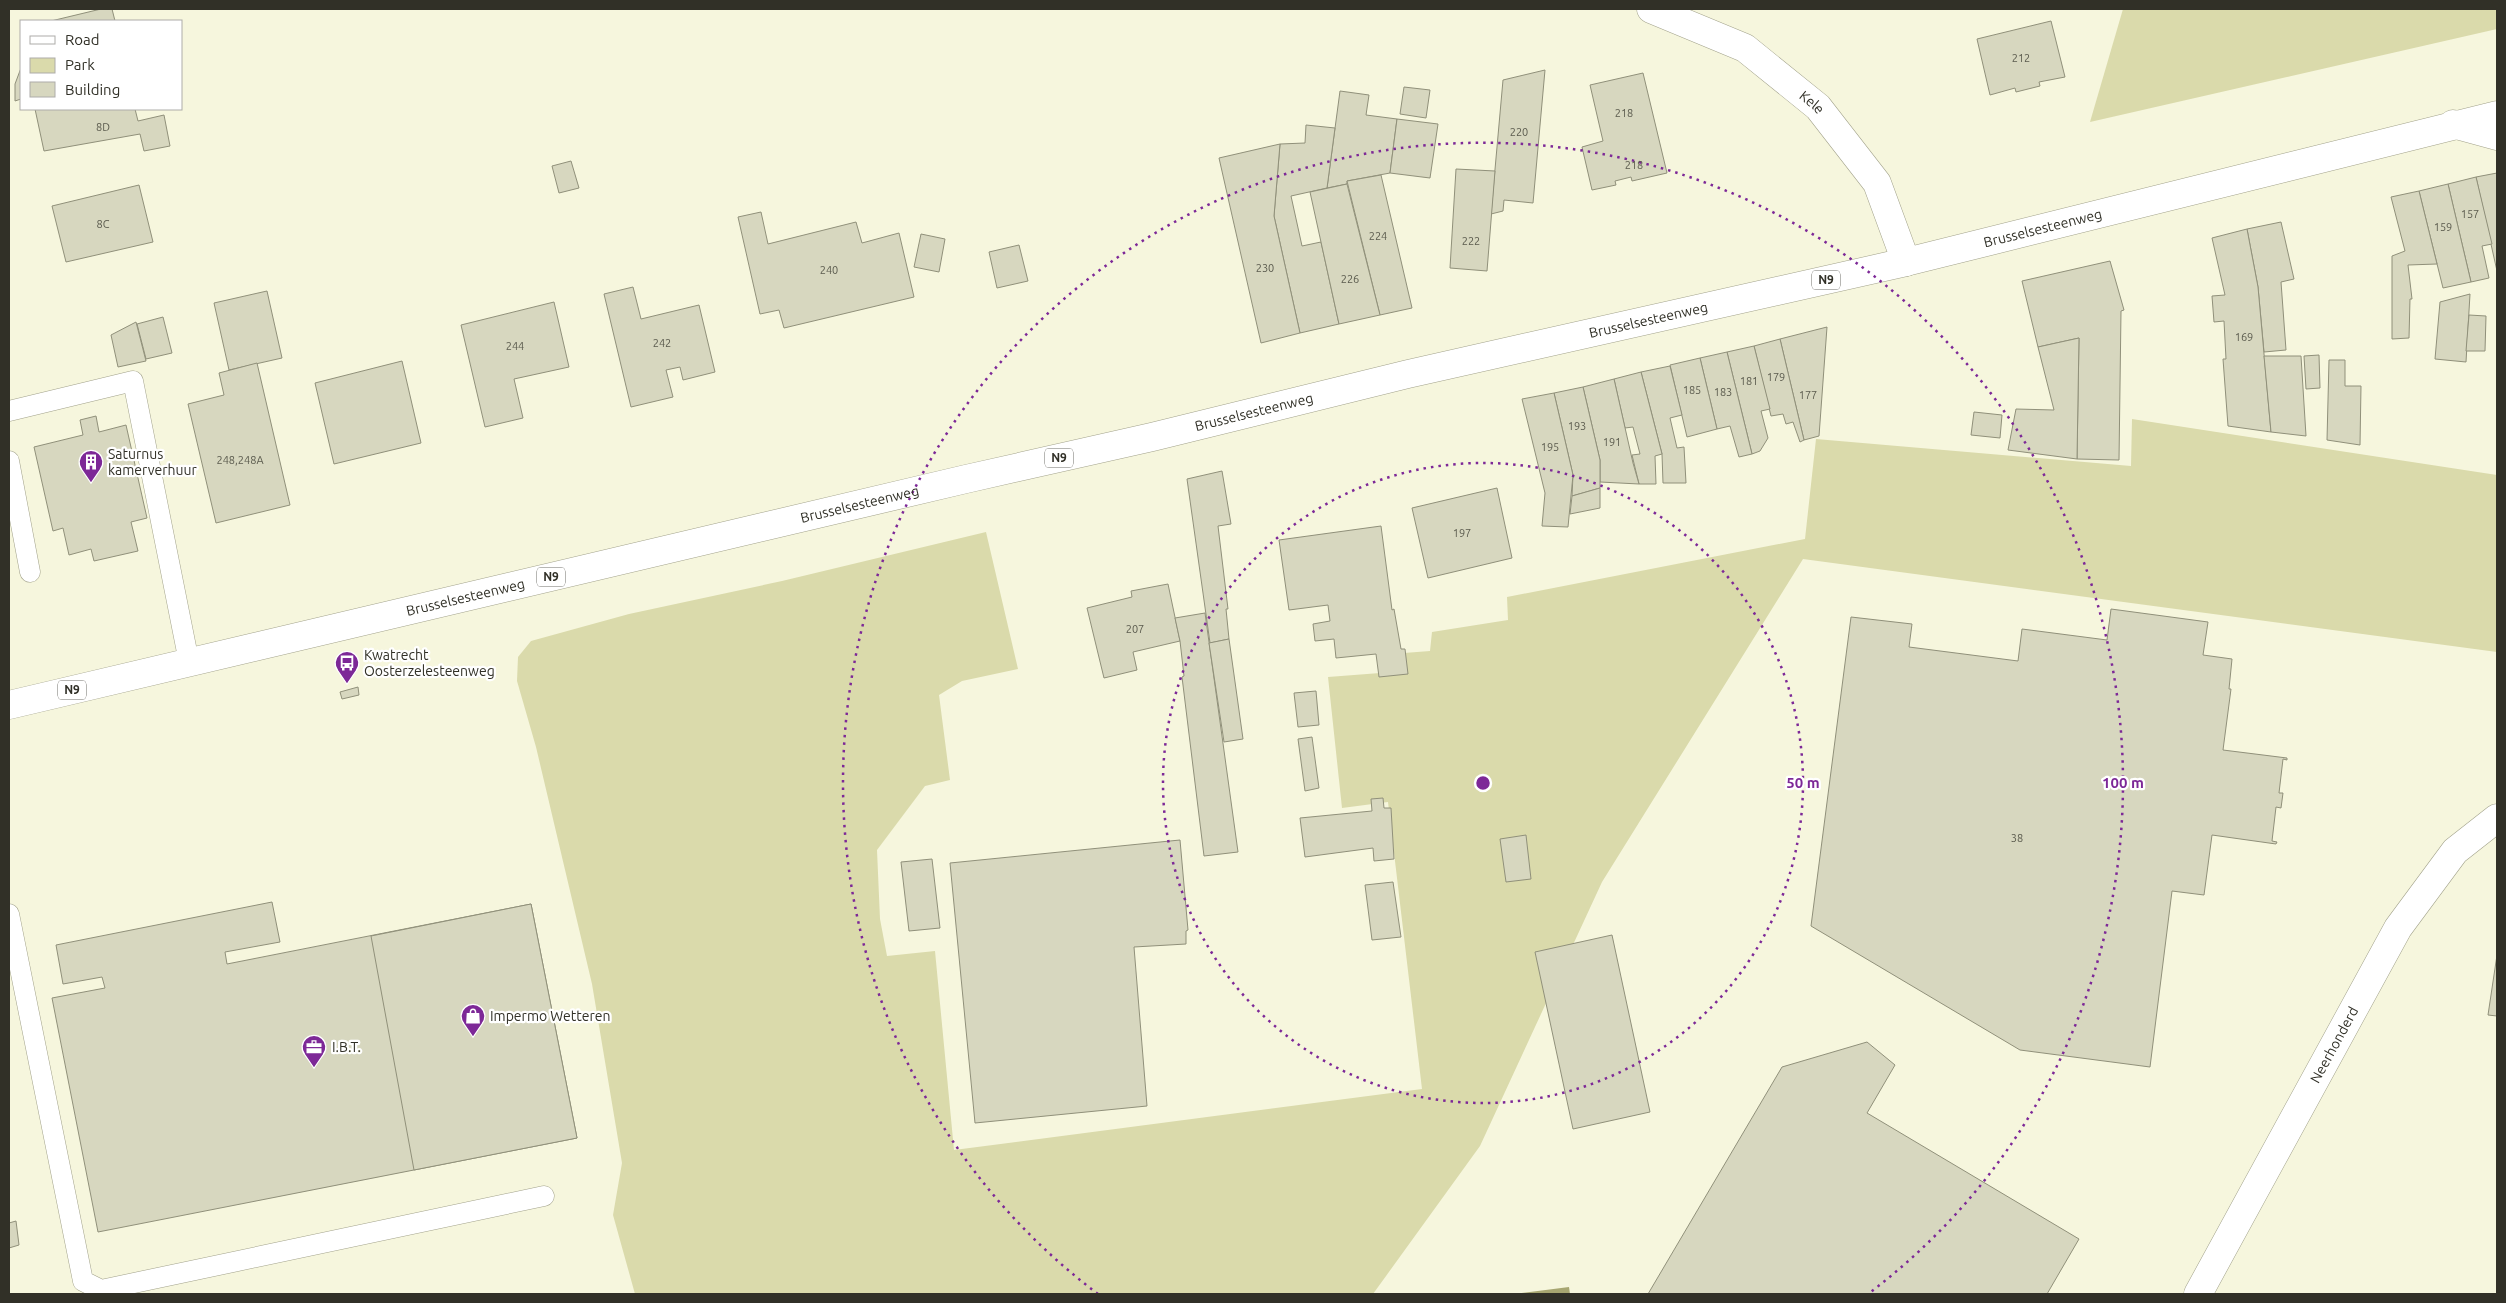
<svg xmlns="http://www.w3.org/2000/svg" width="2506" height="1303" font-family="Ubuntu,sans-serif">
  <rect width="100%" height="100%" fill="#f6f6dd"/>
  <g fill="#dadaab">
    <path d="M 2123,9 L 2497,9 L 2497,29 L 2090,122 Z"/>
    <path d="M 2132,419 L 2497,475 L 2497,652 L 1803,559 L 1602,882 L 1480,1146 L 1373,1294 L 635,1294 L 613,1215 L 622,1163 L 592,984 L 536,747 L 517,681 L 518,657 L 531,641 L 629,614 L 782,581 L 986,532 L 1018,669 L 962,681 L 939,695 L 950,780 L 925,786 L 877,850 L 880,919 L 887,956 L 935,951 L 954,1150 L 1422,1089 L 1388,802 L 1342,808 L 1328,677 L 1393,672 L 1391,654 L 1430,651 L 1432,632 L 1508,620 L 1507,597 L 1805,539 L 1816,439 L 2131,466 Z"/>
  </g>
  <path fill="#a7a671" d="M 1569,1287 L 1570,1294 L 1513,1294 Z"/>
  <g fill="#d7d7bf" stroke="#90907a">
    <path d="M 101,9 L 112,9 L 115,21 L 51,21 Z"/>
    <path d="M 2051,21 L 2065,77 L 2039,82 L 2040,86 L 2016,92 L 2015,88 L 1990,95 L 1977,39 Z"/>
    <path d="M 21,68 L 21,99 L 15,101 L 15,84 Z"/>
    <path d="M 1545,70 L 1533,203 L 1504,200 L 1503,211 L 1491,214 L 1503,80 Z"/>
    <path d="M 1643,73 L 1667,173 L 1632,181 L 1631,177 L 1615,181 L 1616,185 L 1592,190 L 1582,147 L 1603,141 L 1590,85 Z"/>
    <path d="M 1404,87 L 1430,90 L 1426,118 L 1400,114 Z"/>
    <path d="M 1340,91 L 1369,95 L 1366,115 L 1397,119 L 1390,173 L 1347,181 L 1347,184 L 1327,188 Z"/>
    <path d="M 35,109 L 135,109 L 138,121 L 164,115 L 170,146 L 144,151 L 140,134 L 44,151 Z"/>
    <path d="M 1397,119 L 1438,124 L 1430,178 L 1390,173 Z"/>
    <path d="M 1306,125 L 1335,128 L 1327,188 L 1291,196 L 1302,246 L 1321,242 L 1339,324 L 1300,333 L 1274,216 L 1280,144 L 1305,143 Z"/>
    <path d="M 1280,144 L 1274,216 L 1300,333 L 1261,343 L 1219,158 Z"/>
    <path d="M 571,161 L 579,188 L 559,193 L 552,166 Z"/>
    <path d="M 1456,169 L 1495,171 L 1487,271 L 1450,268 Z"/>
    <path d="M 2497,173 L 2497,271 L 2476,177 Z"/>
    <path d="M 1381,175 L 1412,308 L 1380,315 L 1347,181 Z"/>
    <path d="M 2476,177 L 2492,244 L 2482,246 L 2489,278 L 2471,282 L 2448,184 Z"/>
    <path d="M 1347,184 L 1380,315 L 1339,324 L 1310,192 Z"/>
    <path d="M 2448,184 L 2471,282 L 2443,288 L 2419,191 Z"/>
    <path d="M 139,185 L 153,242 L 66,262 L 52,206 Z"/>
    <path d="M 2419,191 L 2437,264 L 2408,265 L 2412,299 L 2410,299 L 2409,338 L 2392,339 L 2392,256 L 2405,251 L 2391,197 Z"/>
    <path d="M 761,212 L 768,244 L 856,222 L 862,243 L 899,233 L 914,297 L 784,328 L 779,310 L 760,314 L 738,217 Z"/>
    <path d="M 2281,222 L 2294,279 L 2281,282 L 2286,350 L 2264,352 L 2258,287 L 2247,229 Z"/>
    <path d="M 2247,229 L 2258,287 L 2271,432 L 2228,426 L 2223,359 L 2226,359 L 2224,321 L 2214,322 L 2212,296 L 2225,295 L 2212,238 Z"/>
    <path d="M 921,234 L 945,239 L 939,272 L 914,267 Z"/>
    <path d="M 1019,245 L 1028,281 L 997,288 L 989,252 Z"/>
    <path d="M 2110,261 L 2124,310 L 2121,311 L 2119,460 L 2077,459 L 2079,338 L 2038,347 L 2022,281 Z"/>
    <path d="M 633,287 L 641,319 L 699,305 L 715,372 L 683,380 L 680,367 L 666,370 L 673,397 L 631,407 L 604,294 Z"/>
    <path d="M 267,291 L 282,358 L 229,370 L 214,303 Z"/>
    <path d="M 2470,294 L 2466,362 L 2435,359 L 2440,302 Z"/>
    <path d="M 554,302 L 569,367 L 514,379 L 523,418 L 485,427 L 461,325 Z"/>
    <path d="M 2469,315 L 2486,316 L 2485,351 L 2466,351 Z"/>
    <path d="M 163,317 L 172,353 L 146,359 L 137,324 Z"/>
    <path d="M 136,322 L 146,361 L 118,367 L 111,335 Z"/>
    <path d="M 1827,327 L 1819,436 L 1804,440 L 1780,339 Z"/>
    <path d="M 2079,338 L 2077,459 L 2008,450 L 2016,409 L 2054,410 L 2038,347 Z"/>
    <path d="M 1780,339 L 1804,440 L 1800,442 L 1793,422 L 1786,424 L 1783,414 L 1771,416 L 1754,346 Z"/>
    <path d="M 1754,346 L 1770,409 L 1761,411 L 1768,438 L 1760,451 L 1752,454 L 1727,352 Z"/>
    <path d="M 1727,352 L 1752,454 L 1739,457 L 1730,426 L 1717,429 L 1700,358 Z"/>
    <path d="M 2319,355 L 2320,388 L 2306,389 L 2304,356 Z"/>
    <path d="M 2264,356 L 2301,356 L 2306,436 L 2271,432 Z"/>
    <path d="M 1700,358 L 1717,429 L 1687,437 L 1670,365 Z"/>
    <path d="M 2329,360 L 2345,360 L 2345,386 L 2361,386 L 2360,445 L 2327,440 Z"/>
    <path d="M 402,361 L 421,443 L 334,464 L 315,383 Z"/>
    <path d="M 257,363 L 290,505 L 216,523 L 188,404 L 224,395 L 219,373 Z"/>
    <path d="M 1670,366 L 1682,415 L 1670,418 L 1677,448 L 1684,447 L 1686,483 L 1663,483 L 1662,454 L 1641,372 Z"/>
    <path d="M 1641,372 L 1662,454 L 1655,456 L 1656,484 L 1639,484 L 1632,455 L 1640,454 L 1633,427 L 1625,428 L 1614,379 Z"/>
    <path d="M 1614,379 L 1633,463 L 1639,484 L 1600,482 L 1600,460 L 1583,387 Z"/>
    <path d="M 1583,387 L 1600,460 L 1600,488 L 1572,496 L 1573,475 L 1554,393 Z"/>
    <path d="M 1554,393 L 1573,475 L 1568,527 L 1542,526 L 1545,493 L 1522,399 Z"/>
    <path d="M 1974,412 L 2002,415 L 2000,438 L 1971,435 Z"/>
    <path d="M 96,416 L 99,432 L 126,425 L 147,518 L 131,522 L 138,551 L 94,561 L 91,549 L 69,555 L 63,528 L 53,531 L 34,447 L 83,435 L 80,420 Z"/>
    <path d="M 1222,471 L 1231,524 L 1218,526 L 1228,609 L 1226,609 L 1229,639 L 1210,643 L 1187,479 Z"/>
    <path d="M 1497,488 L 1512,558 L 1428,578 L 1412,508 Z"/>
    <path d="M 1600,488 L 1600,508 L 1570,514 L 1572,496 Z"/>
    <path d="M 1381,526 L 1392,610 L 1394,609 L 1401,649 L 1405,649 L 1408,674 L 1379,677 L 1376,654 L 1336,658 L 1334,639 L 1315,641 L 1313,624 L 1330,621 L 1328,605 L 1289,610 L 1279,540 Z"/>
    <path d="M 1168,584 L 1180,641 L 1133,652 L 1137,670 L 1104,678 L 1087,608 L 1132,597 L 1131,591 Z"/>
    <path d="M 2111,609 L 2208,622 L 2203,655 L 2232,659 L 2229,689 L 2231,689 L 2223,750 L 2287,758 L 2287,760 L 2283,759 L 2279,793 L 2283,793 L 2281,808 L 2276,807 L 2272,841 L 2277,842 L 2276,844 L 2212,835 L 2204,895 L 2172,891 L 2150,1067 L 2020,1050 L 1811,926 L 1851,617 L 1912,624 L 1909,647 L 2018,661 L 2022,629 L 2107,640 Z"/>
    <path d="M 1205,613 L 1238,852 L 1204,856 L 1182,677 L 1184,676 L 1180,641 L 1175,618 Z"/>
    <path d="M 1229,639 L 1243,739 L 1224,742 L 1209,643 Z"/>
    <path d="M 358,687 L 359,695 L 342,699 L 340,692 Z"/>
    <path d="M 1316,691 L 1319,725 L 1298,727 L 1294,693 Z"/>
    <path d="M 1312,737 L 1319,788 L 1305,791 L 1298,739 Z"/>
    <path d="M 1383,798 L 1384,808 L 1391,808 L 1394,859 L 1374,861 L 1373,848 L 1305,857 L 1300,818 L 1372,811 L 1371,799 Z"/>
    <path d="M 1526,835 L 1531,879 L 1506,882 L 1500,839 Z"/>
    <path d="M 1180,840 L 1188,930 L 1186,931 L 1186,944 L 1134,947 L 1147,1106 L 975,1123 L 950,863 Z"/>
    <path d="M 932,859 L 940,928 L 909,931 L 901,862 Z"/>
    <path d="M 1393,882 L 1401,937 L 1372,940 L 1365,885 Z"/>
    <path d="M 272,902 L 280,942 L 225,952 L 227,964 L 531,904 L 577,1138 L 98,1232 L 52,998 L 105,988 L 102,977 L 63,984 L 56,945 Z"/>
    <path d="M 531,904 L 577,1138 L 414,1170 L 371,936 Z"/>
    <path d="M 1612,935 L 1650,1112 L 1573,1129 L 1535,952 Z"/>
    <path d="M 2497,955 L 2497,1016 L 2488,1015 Z"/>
    <path d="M 1867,1042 L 1895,1065 L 1867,1113 L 2079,1239 L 2047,1294 L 1648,1294 L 1782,1067 Z"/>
    <path d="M 16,1221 L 19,1245 L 9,1248 L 9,1223 Z"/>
  </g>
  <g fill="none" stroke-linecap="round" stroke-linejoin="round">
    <g stroke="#a2a28b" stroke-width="21">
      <g id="service">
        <path d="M 9,411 L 133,381 L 189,662"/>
        <path d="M 9,461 L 30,572"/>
        <path d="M 9,914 L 83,1281 L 101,1290 L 544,1196"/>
      </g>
    </g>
    <g stroke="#a2a28b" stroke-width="29">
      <g id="minor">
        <path id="s1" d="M 1651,9 L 1745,48 L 1818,107 L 1877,183 L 1906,262"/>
        <path d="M 2453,124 L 2497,136"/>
        <path id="s2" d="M 2198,1294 L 2398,928 L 2455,851 L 2497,818"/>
      </g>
    </g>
    <g stroke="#a2a28b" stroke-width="29">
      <g id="primary">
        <path id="s3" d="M 9,705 L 966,479 L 1152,437 L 1408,374 L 1906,262 L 2497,115"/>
      </g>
    </g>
    <use href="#service" stroke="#fff" stroke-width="20"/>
    <use href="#minor" stroke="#fff" stroke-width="28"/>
    <use href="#primary" stroke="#fff" stroke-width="28"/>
  </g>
  <g fill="none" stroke="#7d2897" stroke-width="2.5" stroke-dasharray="2.5 5">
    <circle cx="1483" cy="783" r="320"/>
    <path d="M1098 1294A640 640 0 1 1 1868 1294"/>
  </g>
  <defs>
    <g id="building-pin" transform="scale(1.25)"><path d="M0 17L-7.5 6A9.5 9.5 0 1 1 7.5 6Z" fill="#7d2897" stroke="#fff"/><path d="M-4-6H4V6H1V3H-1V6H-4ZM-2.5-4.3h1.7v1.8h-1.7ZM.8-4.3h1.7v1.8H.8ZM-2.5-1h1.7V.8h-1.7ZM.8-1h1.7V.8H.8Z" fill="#fff"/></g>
    <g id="bus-pin" transform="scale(1.25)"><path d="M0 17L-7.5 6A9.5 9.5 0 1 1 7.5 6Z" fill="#7d2897" stroke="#fff"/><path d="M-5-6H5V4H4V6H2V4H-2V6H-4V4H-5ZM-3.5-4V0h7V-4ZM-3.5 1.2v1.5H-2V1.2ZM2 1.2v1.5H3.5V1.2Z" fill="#fff"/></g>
    <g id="shop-pin" transform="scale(1.25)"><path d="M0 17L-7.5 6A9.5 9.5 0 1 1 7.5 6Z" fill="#7d2897" stroke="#fff"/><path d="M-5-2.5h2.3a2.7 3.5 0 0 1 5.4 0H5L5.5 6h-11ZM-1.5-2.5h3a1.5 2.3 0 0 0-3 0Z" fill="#fff"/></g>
    <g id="office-pin" transform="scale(1.25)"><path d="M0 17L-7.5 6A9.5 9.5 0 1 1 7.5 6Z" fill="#7d2897" stroke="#fff"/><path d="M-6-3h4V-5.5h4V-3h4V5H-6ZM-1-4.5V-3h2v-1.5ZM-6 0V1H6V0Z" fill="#fff"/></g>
  </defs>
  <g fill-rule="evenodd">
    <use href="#building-pin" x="91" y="462"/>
    <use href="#bus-pin" x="347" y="663"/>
    <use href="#shop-pin" x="473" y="1016"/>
    <use href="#office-pin" x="314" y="1047"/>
  </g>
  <g text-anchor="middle" stroke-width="4.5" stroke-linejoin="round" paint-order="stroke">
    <g font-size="11" fill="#5a5a4d">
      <text x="2021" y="62">212</text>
      <text x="1624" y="117">218</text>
      <text x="103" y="131">8D</text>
      <text x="1519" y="136">220</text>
      <text x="1634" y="169">218</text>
      <text x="2470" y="218">157</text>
      <text x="103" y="228">8C</text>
      <text x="2443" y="231">159</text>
      <text x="1378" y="240">224</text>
      <text x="1471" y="245">222</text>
      <text x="1265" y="272">230</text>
      <text x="829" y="274">240</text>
      <text x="1350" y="283">226</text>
      <text x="2244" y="341">169</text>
      <text x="662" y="347">242</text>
      <text x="515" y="350">244</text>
      <text x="1776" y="381">179</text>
      <text x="1749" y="385">181</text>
      <text x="1692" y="394">185</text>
      <text x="1723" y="396">183</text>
      <text x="1808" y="399">177</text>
      <text x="1577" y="430">193</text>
      <text x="1612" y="446">191</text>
      <text x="1550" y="451">195</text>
      <text x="240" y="464">248,248A</text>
      <text x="1462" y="537">197</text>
      <text x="1135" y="633">207</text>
      <text x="2017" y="842">38</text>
    </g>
    <g fill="#fff" stroke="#6f6e68" stroke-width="1">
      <rect x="1812" y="270.5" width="28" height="19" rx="4"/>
      <rect x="1045" y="448.5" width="28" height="19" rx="4"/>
      <rect x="537" y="567.5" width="28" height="19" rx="4"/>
      <rect x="58" y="680.5" width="28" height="19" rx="4"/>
    </g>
    <g font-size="12" font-weight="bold" fill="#313027">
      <text x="1826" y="284">N9</text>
      <text x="1059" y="462">N9</text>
      <text x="551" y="581">N9</text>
      <text x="72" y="694">N9</text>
    </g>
    <g font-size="14" fill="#313027" stroke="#fff">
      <text dy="5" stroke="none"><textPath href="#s1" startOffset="188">Kele</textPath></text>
      <text dy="5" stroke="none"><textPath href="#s3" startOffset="2089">Brusselsesteenweg</textPath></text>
      <text dy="5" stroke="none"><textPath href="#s3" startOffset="1684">Brusselsesteenweg</textPath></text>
      <text dy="5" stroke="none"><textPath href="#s3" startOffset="1279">Brusselsesteenweg</textPath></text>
      <text dy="5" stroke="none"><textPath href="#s3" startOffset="874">Brusselsesteenweg</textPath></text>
      <text dy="5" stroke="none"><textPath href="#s3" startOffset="469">Brusselsesteenweg</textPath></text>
      <text dy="5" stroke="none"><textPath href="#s2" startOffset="284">Neerhonderd</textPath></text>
    </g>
    <g font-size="14" fill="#313027" stroke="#fff" text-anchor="start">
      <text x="108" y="459">Saturnus<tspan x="108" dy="16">kamerverhuur</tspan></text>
      <text x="364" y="660">Kwatrecht<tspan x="364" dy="16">Oosterzelesteenweg</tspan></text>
      <text x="490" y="1021">Impermo Wetteren</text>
      <text x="332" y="1052">I.B.T.</text>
    </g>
  </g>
  <circle cx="1483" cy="783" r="8" fill="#7d2897" stroke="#fff" stroke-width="2.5"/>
  <g font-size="15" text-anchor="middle" font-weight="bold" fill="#7d2897" stroke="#fff" stroke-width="4.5" stroke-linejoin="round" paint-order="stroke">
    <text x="1803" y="788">50 m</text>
    <text x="2123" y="788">100 m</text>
  </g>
  <rect width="2506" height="1303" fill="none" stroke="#313027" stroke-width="20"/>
  <rect x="20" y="20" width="162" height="90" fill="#ffffff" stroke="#adaca9"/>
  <rect x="30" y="36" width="25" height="8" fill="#ffffff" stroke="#adaca9"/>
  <text x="65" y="45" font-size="15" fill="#313027">Road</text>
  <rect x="30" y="58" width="25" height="15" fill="#dadaab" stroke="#adaca9"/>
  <text x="65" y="70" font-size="15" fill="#313027">Park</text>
  <rect x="30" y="82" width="25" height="15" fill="#d7d7bf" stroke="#adaca9"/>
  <text x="65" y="95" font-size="15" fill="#313027">Building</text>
</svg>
